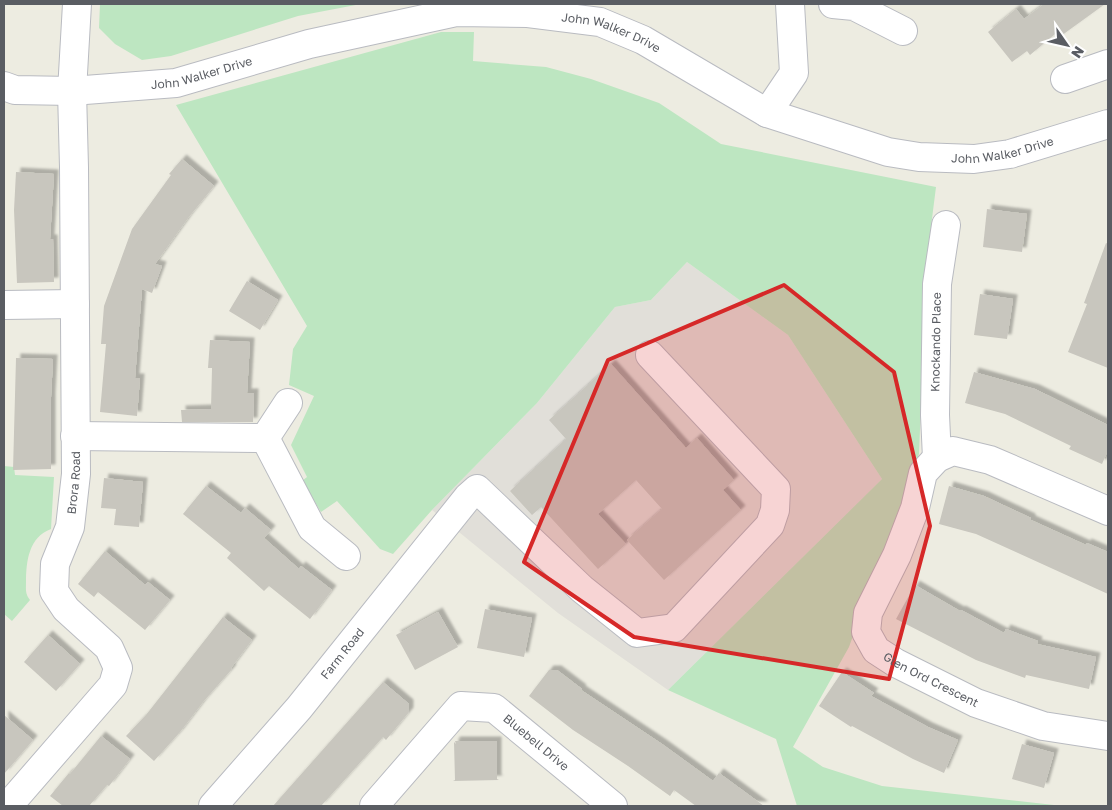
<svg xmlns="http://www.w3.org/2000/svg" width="1112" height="810" font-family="'Golos Text',sans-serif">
  <defs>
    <filter id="shadow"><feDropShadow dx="4.5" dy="-4.5" stdDeviation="1" flood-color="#0004"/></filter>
  </defs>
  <rect width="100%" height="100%" fill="#edece1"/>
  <path fill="#e1dfd9" d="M 687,262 L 788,335 L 882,479 L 668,690 L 558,613 L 432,510 L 537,403 L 615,307 L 651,300 Z"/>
  <g fill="#bde6c1">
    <path d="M 100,4 L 361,4 L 298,16 L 171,56 L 142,60 L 115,44 L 99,28 Z"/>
    <path d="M 441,32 L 474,32 L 473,61 L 546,67 L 591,79 L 659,103 L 721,144 L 936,187 L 927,258 L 919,454 L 849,647 L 793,747 L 823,767 L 882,786 L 1063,806 L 797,806 L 776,739 L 668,690 L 882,479 L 788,335 L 687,262 L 651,300 L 615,307 L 537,403 L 432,510 L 393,554 L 380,549 L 337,501 L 321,512 L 302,481 L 307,477 L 291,445 L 314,396 L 289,385 L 293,349 L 307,326 L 176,105 Z"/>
    <path d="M 4,466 L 14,467 L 15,475 L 54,477 L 51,529 C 29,537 26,561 26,582 C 26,589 25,594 30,600 L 12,621 L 4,614 Z"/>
  </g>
  <g fill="#c8c6be" filter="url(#shadow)">
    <path d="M 1044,4 L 1105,4 L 1058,38 L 1055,34 L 1030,55 L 1027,51 L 1012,62 L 988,32 L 1016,9 L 1024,19 Z"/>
    <path d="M 182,159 L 214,186 L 188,218 L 155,264 L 162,266 L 152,293 L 142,289 L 135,378 L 140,378 L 137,416 L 100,412 L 106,344 L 101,344 L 104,306 L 132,229 L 171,175 L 169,174 Z"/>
    <path d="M 16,172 L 54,174 L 50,239 L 53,239 L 54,282 L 17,283 L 14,210 Z"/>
    <path d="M 987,209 L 1027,214 L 1022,252 L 983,247 Z"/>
    <path d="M 1106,243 L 1108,244 L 1108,368 L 1068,352 L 1087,304 L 1084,303 Z"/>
    <path d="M 247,281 L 278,300 L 260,330 L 229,311 Z"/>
    <path d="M 980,294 L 1013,299 L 1007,339 L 974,335 Z"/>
    <path d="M 210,340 L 250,342 L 247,393 L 254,393 L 253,422 L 182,422 L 181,410 L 211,409 L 212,368 L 208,368 Z"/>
    <path d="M 16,358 L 53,359 L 51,397 L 51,469 L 13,470 Z"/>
    <path d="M 611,364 L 686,448 L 697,438 L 734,480 L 723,490 L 741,510 L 664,580 L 627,540 L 662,509 L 636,480 L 598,514 L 626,544 L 598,569 L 541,507 L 532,515 L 510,491 L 566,439 L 549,420 Z"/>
    <path d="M 974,372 L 1035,389 L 1108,425 L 1108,450 L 1102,464 L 1069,449 L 1071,446 L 1005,414 L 965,403 Z"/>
    <path d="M 104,478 L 143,482 L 139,527 L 114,525 L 116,509 L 101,508 Z"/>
    <path d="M 206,486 L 241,513 L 245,508 L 271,530 L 264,538 L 299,569 L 301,566 L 332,590 L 310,619 L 269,586 L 264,591 L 227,558 L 231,553 L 183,514 Z"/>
    <path d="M 949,486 L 984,496 L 1031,518 L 1031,520 L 1086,545 L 1087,543 L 1108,552 L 1108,594 L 976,534 L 939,524 Z"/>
    <path d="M 105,551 L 145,585 L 148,582 L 170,600 L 145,630 L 98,592 L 94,597 L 78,584 Z"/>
    <path d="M 915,585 L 960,611 L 961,610 L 1004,633 L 1006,629 L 1038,641 L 1037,644 L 1096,657 L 1089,689 L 1026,675 L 1025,678 L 976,660 L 896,619 Z"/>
    <path d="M 485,609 L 532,618 L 524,657 L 477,648 Z"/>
    <path d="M 438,612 L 458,647 L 415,670 L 396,635 Z"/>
    <path d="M 223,617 L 252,640 L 231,668 L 232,669 L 203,702 L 180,732 L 154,761 L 126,736 L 146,715 Z"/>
    <path d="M 48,635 L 80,664 L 56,691 L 24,662 Z"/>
    <path d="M 549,670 L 557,670 L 582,689 L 581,690 L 662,744 L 713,781 L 719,773 L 764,806 L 696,806 L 674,790 L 670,796 L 628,766 L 573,730 L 529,696 Z"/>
    <path d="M 842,672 L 874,693 L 871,696 L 928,727 L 958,740 L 944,773 L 913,759 L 852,726 L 851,727 L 819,706 Z"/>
    <path d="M 383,682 L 409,704 L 409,712 L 386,740 L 383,737 L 321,806 L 273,806 Z"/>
    <path d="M 4,715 L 33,740 L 4,774 Z"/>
    <path d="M 101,736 L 130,759 L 109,786 L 107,785 L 89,806 L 63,806 L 50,796 L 69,773 L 70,774 Z"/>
    <path d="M 455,741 L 497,741 L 497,779 L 499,780 L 453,781 L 455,780 L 454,742 L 456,744 Z"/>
    <path d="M 1022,744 L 1054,753 L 1044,788 L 1012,779 Z"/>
  </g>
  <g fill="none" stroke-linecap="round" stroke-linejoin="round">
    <g stroke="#b9bbc1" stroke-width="30">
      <g id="minor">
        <path d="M 833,4 L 854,6 L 903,31"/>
        <path d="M 1065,79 L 1108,64"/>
        <path id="s1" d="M 4,86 L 15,90 L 72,91 L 176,83 L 309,44 L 456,12 L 528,13 L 600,22 L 643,40 L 767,113 L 888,152 L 919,157 L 974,159 L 1010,154 L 1108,124"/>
        <path d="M 767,113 L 794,73 L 790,4"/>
        <path d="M 4,305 L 75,304"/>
        <path d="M 75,436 L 265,438 L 288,403"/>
        <path d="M 265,438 L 312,528 L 346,556"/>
        <path id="s2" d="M 937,458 L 935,415 L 937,284 L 946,225"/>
        <path id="s3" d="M 1108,511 L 990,460 L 953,451 L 937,458 L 923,473 L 915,508 L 897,555 L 868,613 L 866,632 L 876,650 L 896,663 L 976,703 L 1043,726 L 1108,736"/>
        <path id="s4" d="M 8,806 L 113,685 L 118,668 L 109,648 L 66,609 L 54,591 L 55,564 L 70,527 L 76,474 L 74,167 L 72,91 L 77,4"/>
        <path id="s5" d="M 213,806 L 299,708 L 468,497 L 477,489 L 582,589 L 637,633 L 674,628 L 770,525 L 775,510 L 776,489 L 650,355"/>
        <path id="s6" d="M 374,806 L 461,706 L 494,708 L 613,806"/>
      </g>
    </g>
    <use href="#minor" stroke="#fff" stroke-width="28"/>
  </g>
  <path fill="#d62828" fill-opacity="0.2" stroke="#d62828" stroke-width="4" stroke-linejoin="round" d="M 784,285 L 894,372 L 930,526 L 889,679 L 634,637 L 524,562 L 608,360 Z"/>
  <g text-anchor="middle" stroke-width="5" stroke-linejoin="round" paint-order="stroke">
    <g font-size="12" fill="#5a5d63" stroke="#fff">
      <text dy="4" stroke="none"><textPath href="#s1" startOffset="620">John Walker Drive</textPath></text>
      <text dy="4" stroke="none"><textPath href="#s1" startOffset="200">John Walker Drive</textPath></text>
      <text dy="4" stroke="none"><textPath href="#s1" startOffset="1040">John Walker Drive</textPath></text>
      <text dy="4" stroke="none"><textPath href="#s2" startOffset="116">Knockando Place</textPath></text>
      <text dy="4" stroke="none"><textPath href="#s4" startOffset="391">Brora Road</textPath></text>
      <text dy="4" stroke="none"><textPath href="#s5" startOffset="200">Farm Road</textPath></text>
      <text dy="4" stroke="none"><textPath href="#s3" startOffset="458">Glen Ord Crescent</textPath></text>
      <text dy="4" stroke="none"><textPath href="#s6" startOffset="220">Bluebell Drive</textPath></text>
    </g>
  </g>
  <rect width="1112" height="810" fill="none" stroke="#5a5d63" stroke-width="10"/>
  <g transform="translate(1067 45) rotate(124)" stroke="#ffffff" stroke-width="4" paint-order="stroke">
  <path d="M0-4L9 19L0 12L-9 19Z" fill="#5a5d63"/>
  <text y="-8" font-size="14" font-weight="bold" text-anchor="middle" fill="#5a5d63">N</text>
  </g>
</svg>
